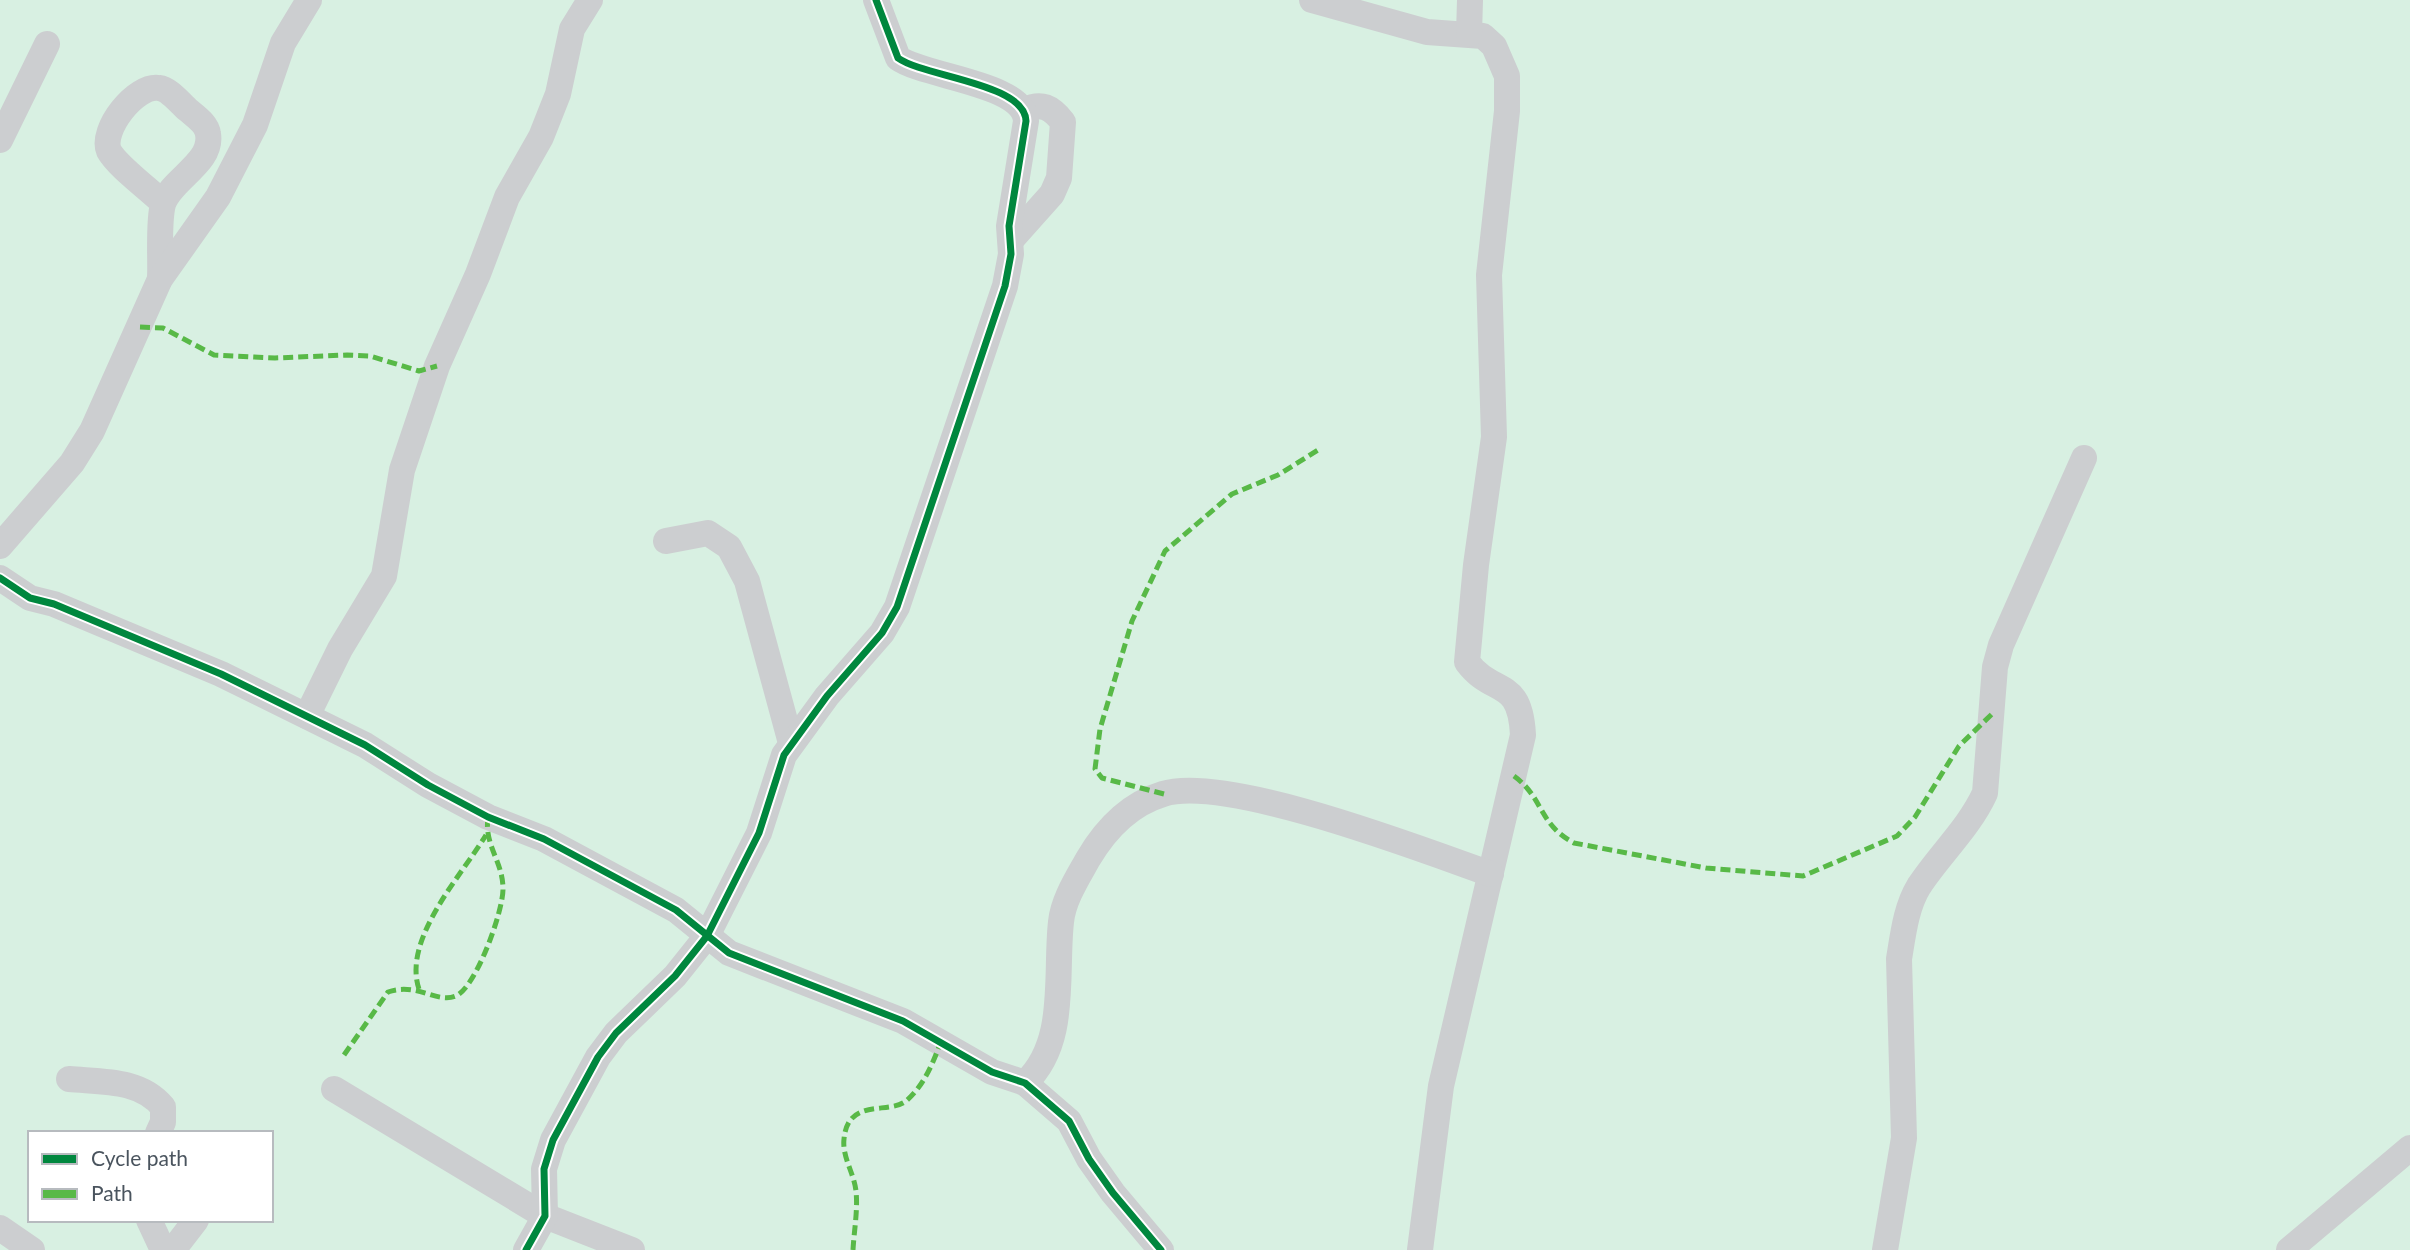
<svg xmlns="http://www.w3.org/2000/svg" width="2410" height="1250" font-family="Lato,sans-serif">
  <rect width="100%" height="100%" fill="#f2f2f2"/>
  <path fill="#d8f0e2" fill-rule="evenodd" d="M 0,0 L 2410,0 L 2410,1250 L 0,1250 ZM 30,1133 L 271,1133 L 271,1220 L 30,1220 Z"/>
  <g fill="none" stroke-linecap="round" stroke-linejoin="round">
    <g stroke="#ccced0" stroke-width="26">
      <path d="M 1312,0 L 1427,32 L 1483,36 L 1494,46 L 1507,76 L 1507,111 L 1489,275 L 1494,437 L 1476,565 L 1467,662 C 1493,697 1520,676 1523,735 L 1441,1086 L 1420,1250"/>
      <path d="M 1469,34 L 1470,0"/>
      <path d="M 0,140 L 47,44"/>
      <path d="M 1011,240 L 1052,194 L 1059,178 L 1063,122 C 1051,107 1042,102 1024,110"/>
      <path d="M 160,279 C 161,258 158,223 163,204 C 171,179 213,163 208,134 C 207,124 195,116 188,110 C 180,103 169,89 159,88 C 136,84 100,130 109,151 C 117,166 150,190 163,203"/>
      <path d="M 666,541 L 708,533 L 729,547 L 747,581 L 791,743"/>
      <path d="M 0,546 L 72,463 L 92,431 L 160,279 L 218,197 L 255,125 L 283,43 L 309,0"/>
      <path d="M 0,578 L 30,598 L 54,604 L 221,674 L 365,745 L 428,785 L 488,817 L 544,839 L 676,910 L 729,953 L 903,1021 L 992,1072 L 1025,1083 L 1069,1121 L 1089,1159 L 1113,1193 L 1161,1250"/>
      <path d="M 307,716 L 340,649 L 384,576 L 402,470 L 437,366 L 478,274 L 507,197 L 541,137 L 558,94 L 572,29 L 590,0"/>
      <path d="M 69,1079 C 102,1082 140,1079 163,1107 L 163,1122 L 158,1133"/>
      <path d="M 1025,1083 C 1068,1043 1055,976 1061,922 C 1063,900 1078,877 1088,859 C 1105,830 1130,804 1163,794 C 1226,774 1423,850 1491,874"/>
      <path d="M 334,1089 L 545,1216 L 632,1250"/>
      <path d="M 149,1220 L 163,1250"/>
      <path d="M 0,1228 L 32,1250"/>
      <path d="M 173,1250 L 196,1220"/>
      <path d="M 526,1250 L 545,1216 L 544,1169 L 553,1140 L 598,1057 L 616,1033 L 675,976 L 707,936 L 759,833 L 784,755 L 827,696 L 882,633 L 897,607 L 1005,286 L 1011,254 L 1009,226 L 1026,121 C 1025,83 924,77 898,58 L 876,0"/>
      <path d="M 1885,1250 L 1904,1138 L 1899,959 C 1903,935 1906,907 1919,886 C 1940,854 1969,828 1985,793 L 1995,667 L 2001,645 L 2084,458"/>
      <path d="M 2289,1250 L 2410,1148"/>
    </g>
    <g stroke="#58b947" stroke-width="5" stroke-dasharray="10 5" stroke-linecap="butt">
      <path d="M 140,327 L 163,328 L 214,355 L 275,358 L 347,355 L 370,356 L 419,371 L 437,366"/>
      <path d="M 1514,776 C 1544,798 1538,824 1574,843 L 1706,868 L 1803,876 L 1897,836 L 1915,817 L 1959,746 L 1994,712"/>
      <path d="M 1164,794 L 1102,778 L 1095,769 L 1100,729 L 1132,621 L 1165,551 L 1232,494 L 1278,475 L 1318,450"/>
      <path d="M 419,989 C 402,939 462,875 486,835"/>
      <path d="M 344,1055 L 388,992 C 417,982 437,1004 456,996 C 476,987 503,912 503,889 C 503,861 484,846 488,817"/>
      <path d="M 853,1250 C 854,1231 858,1210 856,1191 C 854,1173 842,1157 844,1139 C 848,1097 888,1115 906,1101 C 924,1086 934,1061 941,1041"/>
    </g>
    <g stroke="#fff" stroke-width="11">
      <g id="cycleway">
        <path d="M 0,578 L 30,598 L 54,604 L 221,674 L 365,745 L 428,785 L 488,817 L 544,839 L 676,910 L 729,953 L 903,1021 L 992,1072 L 1025,1083 L 1069,1121 L 1089,1159 L 1113,1193 L 1161,1250"/>
        <path d="M 526,1250 L 545,1216 L 544,1169 L 553,1140 L 598,1057 L 616,1033 L 675,976 L 707,936 L 759,833 L 784,755 L 827,696 L 882,633 L 897,607 L 1005,286 L 1011,254 L 1009,226 L 1026,121 C 1025,83 924,77 898,58 L 876,0"/>
      </g>
    </g>
    <use href="#cycleway" stroke="#00873e" stroke-width="7"/>
  </g>
  <rect x="28" y="1131" width="245" height="91" fill="#ffffff" stroke="#b7bbbf" stroke-width="2"/>
  <rect x="42" y="1154" width="35" height="10" fill="#00873e" stroke="#b7bbbf" stroke-width="2"/>
  <text x="91" y="1166" font-size="21" fill="#4a545e">Cycle path</text>
  <rect x="42" y="1189" width="35" height="10" fill="#58b947" stroke="#b7bbbf" stroke-width="2"/>
  <text x="91" y="1201" font-size="21" fill="#4a545e">Path</text>
</svg>
